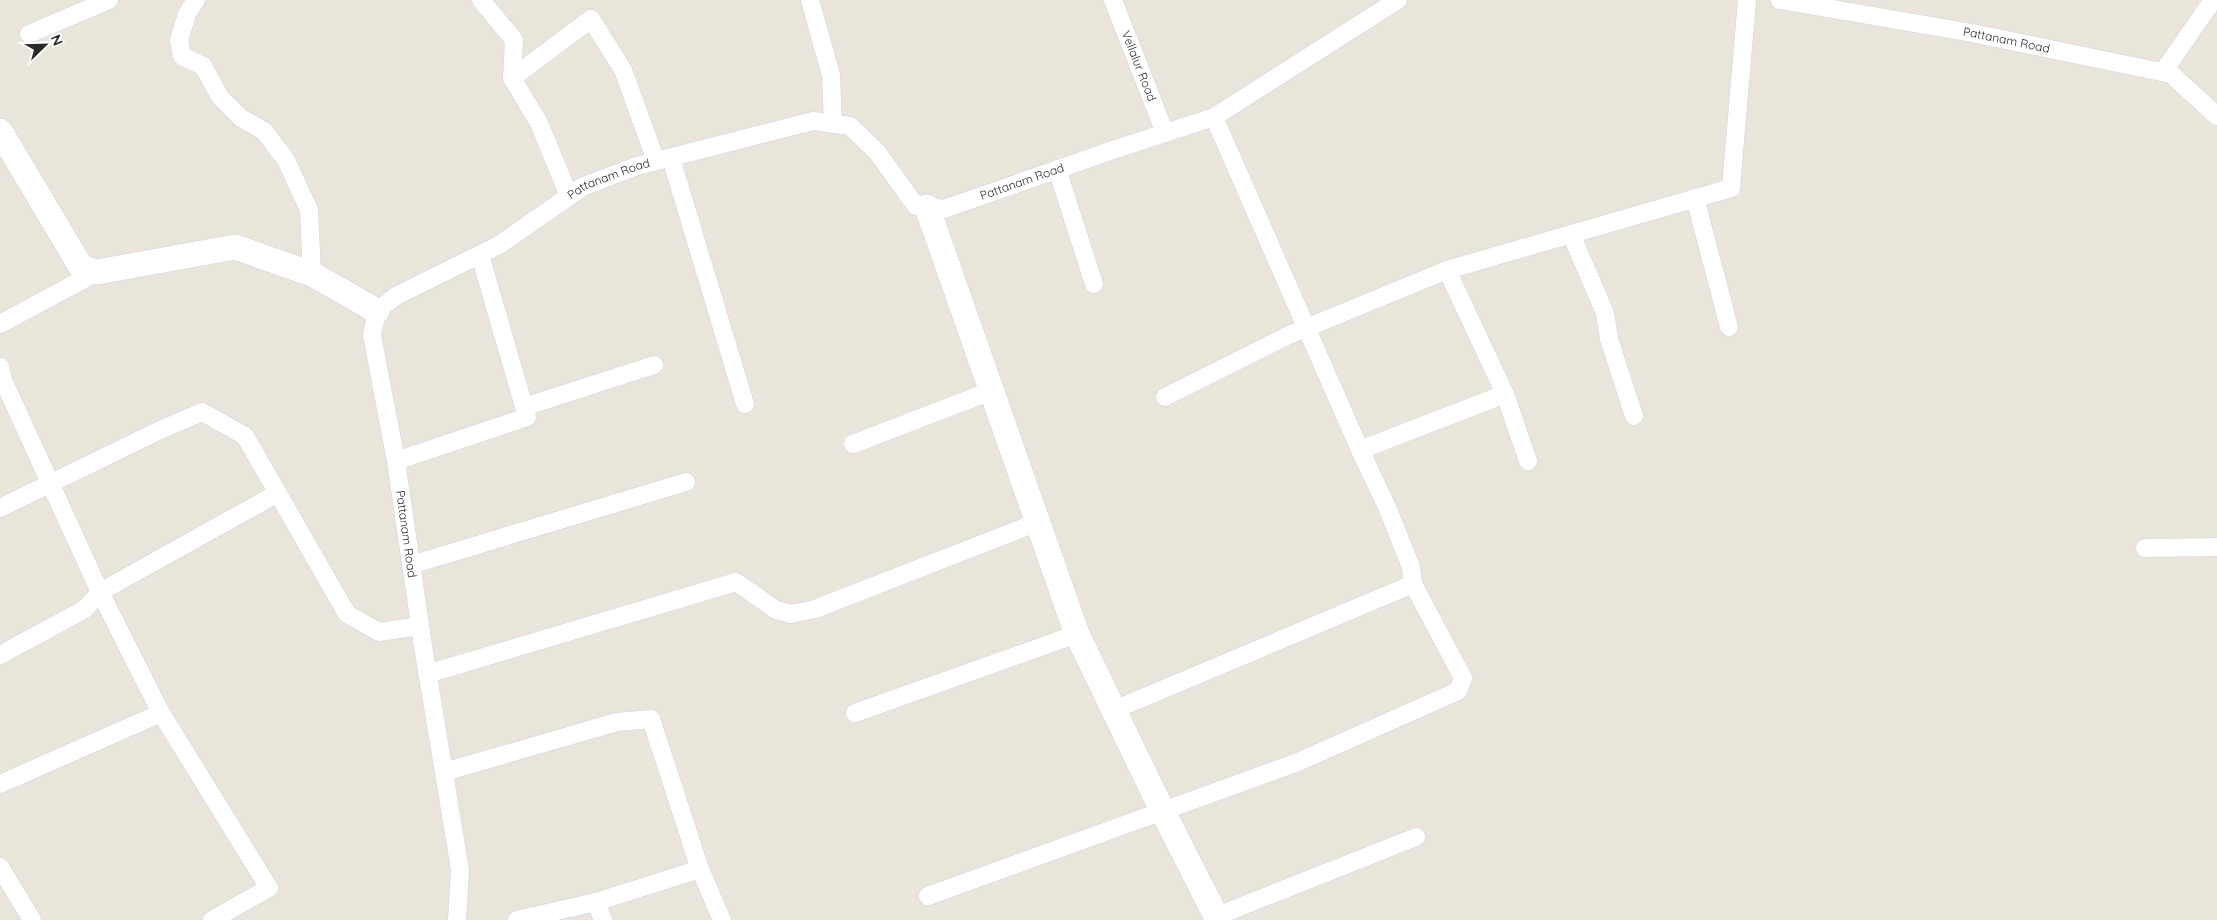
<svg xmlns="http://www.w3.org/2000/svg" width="2217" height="920" font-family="Quicksand,sans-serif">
  <rect width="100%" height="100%" fill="#eae5db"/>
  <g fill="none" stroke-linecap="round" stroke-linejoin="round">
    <g stroke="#d1d2e1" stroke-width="19">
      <g id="street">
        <path d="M 196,0 L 187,14 L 179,40 L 182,56 L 203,66 L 220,97 L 241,118 L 264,131 L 286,160 L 309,210 L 312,274"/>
        <path d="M 481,0 L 514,40 L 512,78 L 539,123 L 569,196"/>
        <path d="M 810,0 L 831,75 L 833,124"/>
        <path id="s1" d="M 1113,0 L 1165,133"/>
        <path id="s2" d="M 1780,0 L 1972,33 L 2171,74 L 2217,116"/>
        <path d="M 29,34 L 109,0"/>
        <path d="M 2163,72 L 2213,0"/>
        <path d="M 512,78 L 591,19 L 623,70 L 656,161"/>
        <path d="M 671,158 L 745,404"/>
        <path d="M 1057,169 L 1094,284"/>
        <path d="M 1695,198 L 1729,327"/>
        <path d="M 1571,234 L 1605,313 L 1609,339 L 1634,416"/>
        <path d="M 1447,270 L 1505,394 L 1528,461"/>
        <path d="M 0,324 L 97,272"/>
        <path d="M 0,367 L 3,380 L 100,592 L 85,609 L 0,655"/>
        <path d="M 1165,397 L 1289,335 L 1447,270 L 1731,188 L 1747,0"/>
        <path d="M 524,407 L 654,365"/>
        <path d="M 853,444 L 991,391"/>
        <path d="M 1360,450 L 1505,394"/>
        <path d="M 396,461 L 527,417 L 480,255"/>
        <path d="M 0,508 L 158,431 L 202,412 L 245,436 L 347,614 L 379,632 L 420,626"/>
        <path d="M 2145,548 L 2217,547"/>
        <path d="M 411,565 L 686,482"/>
        <path d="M 427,674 L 736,582 L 776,610 L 791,614 L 815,609 L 1038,522"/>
        <path d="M 1114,710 L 1413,584"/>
        <path d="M 855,713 L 1077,634"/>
        <path d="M 444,772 L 617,722 L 651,719 L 700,869 L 722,920"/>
        <path d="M 0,784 L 161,713"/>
        <path d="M 0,867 L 32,920"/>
        <path d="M 928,896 L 1298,762 L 1458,691 L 1463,678 L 1413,584 L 1411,567 L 1387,507 L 1360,450 L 1214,117"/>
        <path d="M 596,902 L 603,920"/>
        <path d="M 1217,916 L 1416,837"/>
        <path d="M 212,920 L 269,888 L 161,713 L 100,592 L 278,493"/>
        <path id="s3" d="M 457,920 L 460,870 L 423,646 L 396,461 L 372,335 L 377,311 L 396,296 L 499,245 L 584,186 L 637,166 L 813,121 L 850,126 L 877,152 L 916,206 L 944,209 L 1113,150 L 1214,117 L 1398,0"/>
        <path d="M 517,920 L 596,902 L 700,869"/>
      </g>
    </g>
    <g stroke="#d1d2e1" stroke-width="26">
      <g id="secondary">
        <path d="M 0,131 L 81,267 L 97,272 L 235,247 L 312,274 L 377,311"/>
        <path d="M 927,207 L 1077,634 L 1163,812 L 1218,920"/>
      </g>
    </g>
    <use href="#street" stroke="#fff" stroke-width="18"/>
    <use href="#secondary" stroke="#fff" stroke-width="25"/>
  </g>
  <g text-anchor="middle" stroke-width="4" stroke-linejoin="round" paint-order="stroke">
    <g font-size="12" fill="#292929" stroke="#fff">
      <text dy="4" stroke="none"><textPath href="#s2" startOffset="230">Pattanam Road</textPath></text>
      <text dy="4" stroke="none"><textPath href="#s1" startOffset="71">Vellalur Road</textPath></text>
      <text dy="4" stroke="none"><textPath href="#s3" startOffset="885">Pattanam Road</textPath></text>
      <text dy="4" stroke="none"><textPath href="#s3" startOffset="1350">Pattanam Road</textPath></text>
      <text transform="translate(406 534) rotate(82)" y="4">Pattanam Road</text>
    </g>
  </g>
  <g transform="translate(45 45) rotate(67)" stroke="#ffffff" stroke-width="4" paint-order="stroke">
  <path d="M0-4L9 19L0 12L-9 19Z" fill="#292929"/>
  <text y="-8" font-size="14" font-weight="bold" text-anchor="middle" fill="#292929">N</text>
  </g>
</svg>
